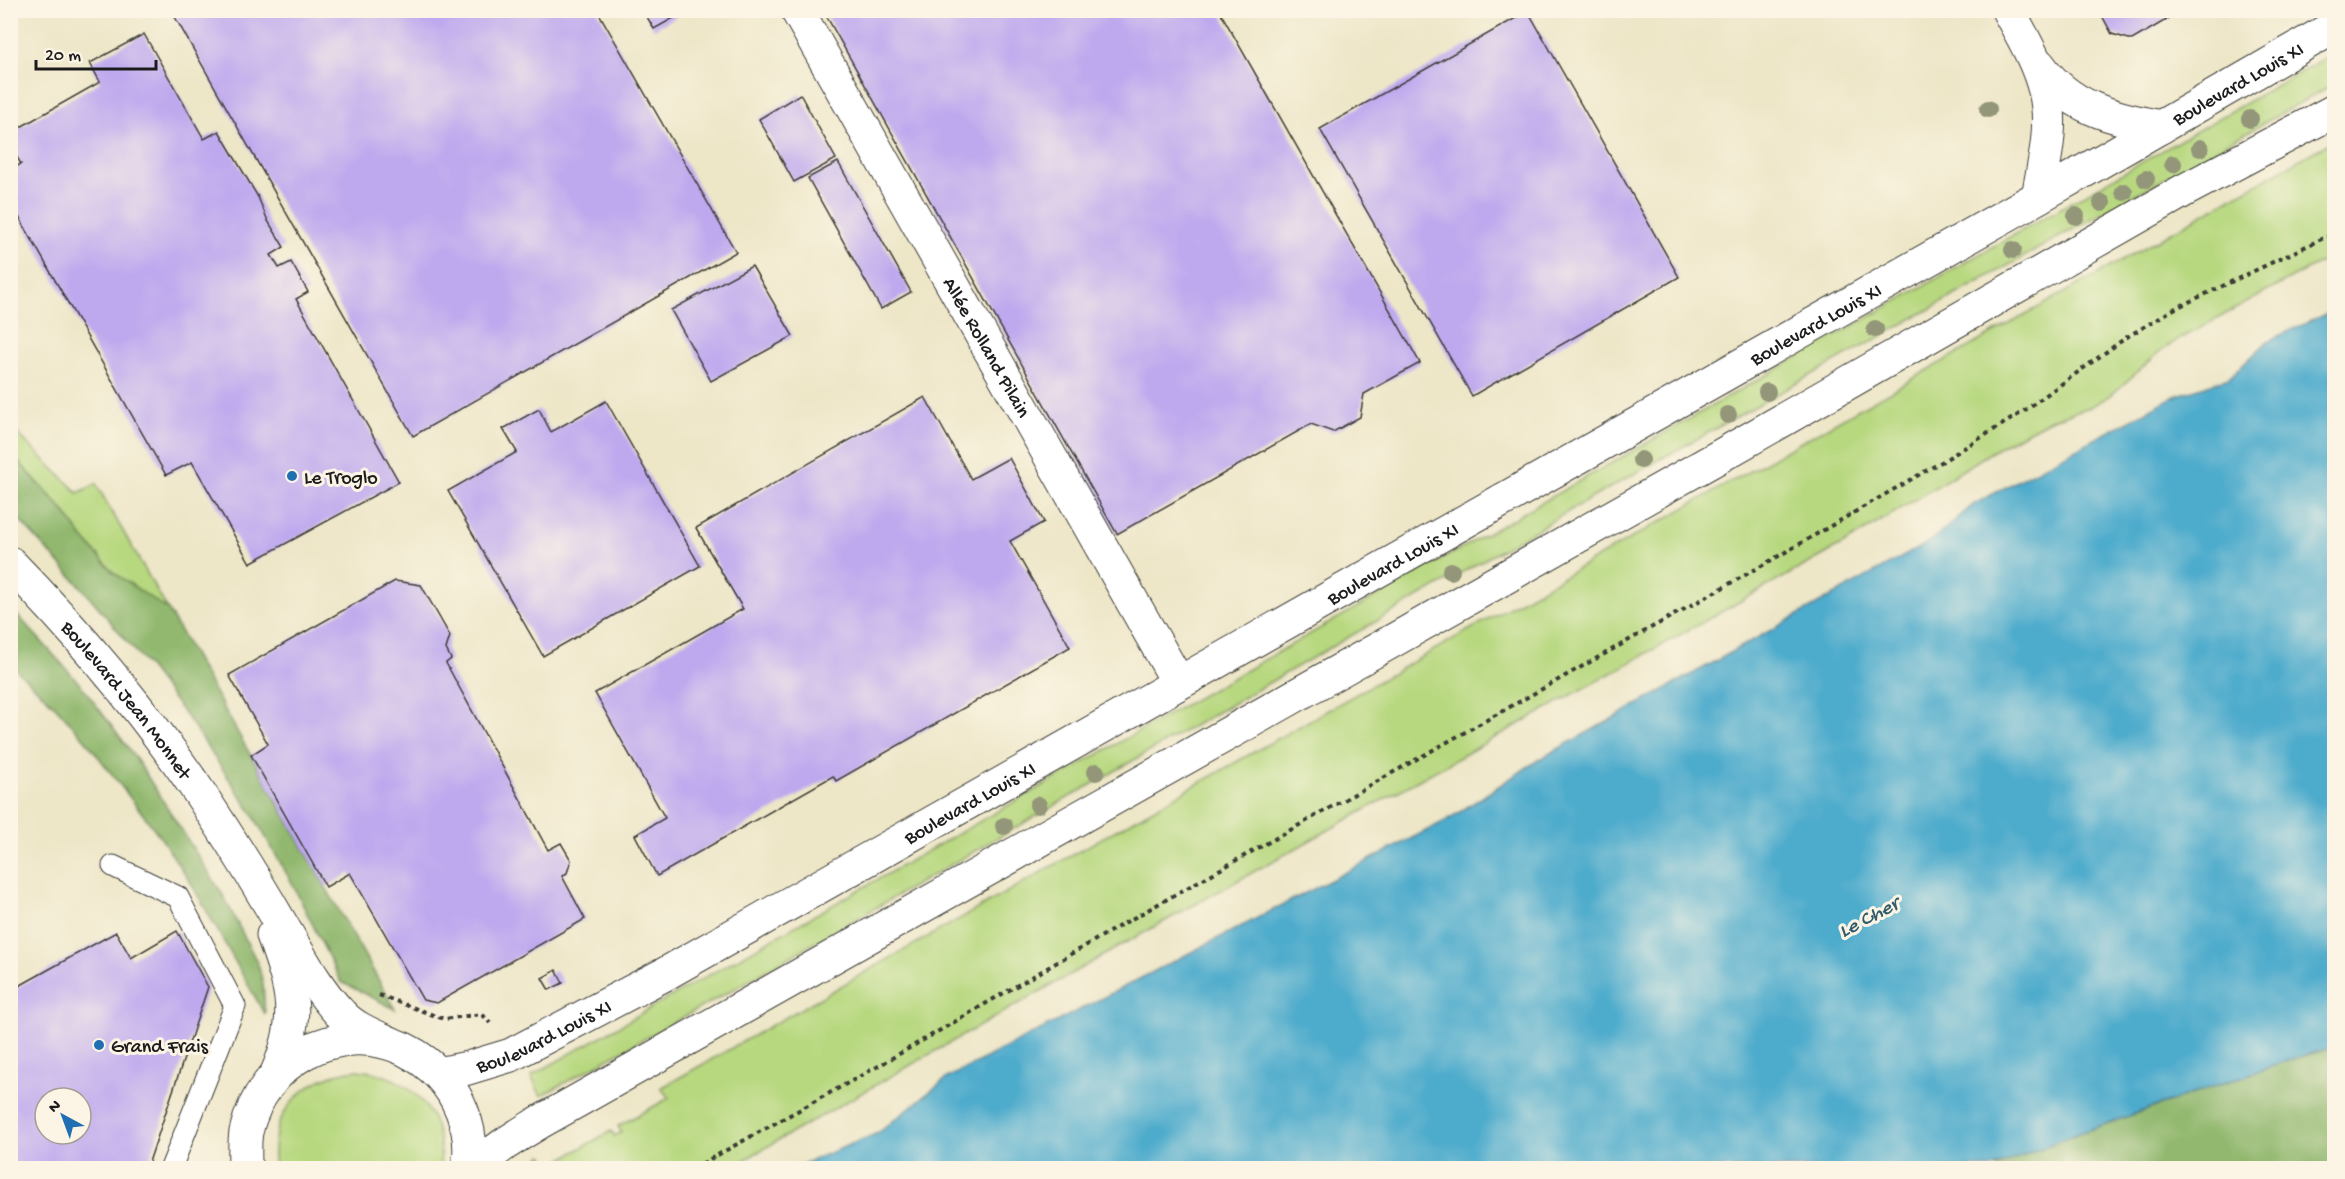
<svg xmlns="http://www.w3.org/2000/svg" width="2345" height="1179" font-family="'Gochi Hand',sans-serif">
  <rect width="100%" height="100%" fill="#fcf5e5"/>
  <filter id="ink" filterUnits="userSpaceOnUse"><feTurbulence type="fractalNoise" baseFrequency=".0167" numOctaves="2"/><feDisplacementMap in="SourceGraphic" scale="12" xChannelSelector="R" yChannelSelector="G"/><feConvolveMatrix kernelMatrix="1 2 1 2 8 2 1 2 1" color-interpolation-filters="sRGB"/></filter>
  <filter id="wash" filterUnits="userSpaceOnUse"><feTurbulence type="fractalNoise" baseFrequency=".008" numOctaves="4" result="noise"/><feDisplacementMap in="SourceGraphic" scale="24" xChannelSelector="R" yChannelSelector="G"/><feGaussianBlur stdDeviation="1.35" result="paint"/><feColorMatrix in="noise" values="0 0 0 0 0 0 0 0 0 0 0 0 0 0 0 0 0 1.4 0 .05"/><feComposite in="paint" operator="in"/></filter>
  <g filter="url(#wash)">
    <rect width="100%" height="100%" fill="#ede6c7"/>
    <g fill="#b7d87f" stroke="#6a7a4e" stroke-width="1.5">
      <path d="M 2334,53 L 2334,84 L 1625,479 L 734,989 L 541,1096 L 531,1076 Z"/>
      <path d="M 2334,140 L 2334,255 L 2167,346 L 2110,396 L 2090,407 L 2050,420 L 2006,443 L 1847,542 L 1120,946 L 730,1168 L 522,1168 L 543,1155 L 550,1166 L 611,1131 L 615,1136 L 621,1132 L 618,1126 L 669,1098 L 661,1088 Z"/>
      <path d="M 10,426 L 78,493 L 96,484 L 168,610 L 113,572 L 83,538 L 63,510 L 11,453 Z"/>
      <path d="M 357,1070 C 412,1075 446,1114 440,1168 L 275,1168 C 267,1113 304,1076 357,1070 Z"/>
    </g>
    <g fill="#91b86e" stroke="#566a45" stroke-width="1.5">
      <path d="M 10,453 L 63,510 L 83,538 L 113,572 L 168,610 L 395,1009 L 341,982 L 292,883 L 250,810 L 192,724 L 151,670 L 83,589 L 11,511 Z"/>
      <path d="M 11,608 L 81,685 L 135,757 L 223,895 L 258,964 L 263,983 L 265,1015 L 192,885 L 159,835 L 87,742 L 57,708 L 11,665 Z"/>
      <path d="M 2334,1047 L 2334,1168 L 1992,1168 L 2071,1136 L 2299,1057 Z"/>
    </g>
    <path fill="#4eabcc" stroke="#356474" stroke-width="1.5" d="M 2334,310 L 2334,1047 L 2299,1057 L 2071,1136 L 1992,1168 L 793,1168 L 878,1133 L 947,1078 L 1449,819 L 1538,760 L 1931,541 L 1974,504 L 2175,396 L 2229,378 L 2268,341 Z"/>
    <g id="blocks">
      <g fill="#bea9ee" fill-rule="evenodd">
        <path d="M 171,10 L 597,10 L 736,252 L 413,436 Z"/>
        <path d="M 643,10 L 688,10 L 654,29 Z"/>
        <path d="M 823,10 L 1219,10 L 1420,363 L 1364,394 L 1360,417 L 1333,432 L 1311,424 L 1117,534 Z"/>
        <path d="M 2099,10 L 2183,10 L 2132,40 L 2112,34 Z"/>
        <path d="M 1528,11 L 1679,277 L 1472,396 L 1320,129 Z"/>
        <path d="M 144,34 L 204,139 L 219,131 L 258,197 L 268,221 L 284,247 L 271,255 L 279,268 L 291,262 L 308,292 L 296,299 L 399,482 L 250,563 L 192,462 L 166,475 L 10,201 L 10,170 L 21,164 L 10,145 L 10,133 L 100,82 L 90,63 Z"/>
        <path d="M 800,94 L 836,159 L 794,182 L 759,119 Z"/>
        <path d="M 838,162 L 911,292 L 881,309 L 808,178 Z"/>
        <path d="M 752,266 L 793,336 L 711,381 L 671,310 Z"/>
        <path d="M 925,397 L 971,479 L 1009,458 L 1044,522 L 1010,541 L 1070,647 L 836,781 L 833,776 L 657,876 L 635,835 L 665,818 L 595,693 L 743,609 L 696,528 Z"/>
        <path d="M 606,401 L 700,566 L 543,656 L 448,491 L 517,452 L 503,429 L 539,409 L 551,432 Z"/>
        <path d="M 395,581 L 421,585 L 450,636 L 446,649 L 451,659 L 446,663 L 548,850 L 561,843 L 571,860 L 567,873 L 562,876 L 585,919 L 437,1003 L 423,1000 L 350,873 L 326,887 L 251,755 L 268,744 L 229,675 Z"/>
        <path d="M 177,931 L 208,987 L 147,1168 L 10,1168 L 10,991 L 116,932 L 131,958 ZM 45,1098 L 81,1098 L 81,1134 L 45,1134 Z"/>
        <path d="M 556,970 L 563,983 L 549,990 L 542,978 Z"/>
      </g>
    </g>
  </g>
  <g filter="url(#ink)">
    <use href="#blocks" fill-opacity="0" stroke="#3b3a36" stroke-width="1.5"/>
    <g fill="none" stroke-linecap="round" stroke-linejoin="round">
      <g stroke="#3b3a36" stroke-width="23">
        <path id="service" d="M 113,866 L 178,897 L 235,1006 L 171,1168"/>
      </g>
      <g stroke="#3b3a36" stroke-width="35">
        <g id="minor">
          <path id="s1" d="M 797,10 L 1178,682"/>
          <path d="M 2008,10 C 2022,36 2038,62 2045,91 C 2054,125 2044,163 2038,197"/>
          <path d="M 2039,65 C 2070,109 2112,117 2161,127"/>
        </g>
      </g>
      <g stroke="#3b3a36" stroke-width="35">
        <g id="secondary">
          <path id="s2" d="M 10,563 C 80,635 145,712 201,795 C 228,836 255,879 280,922 C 298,952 316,988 340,1013 C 353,1028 372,1035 390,1043"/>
          <path d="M 273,935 C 293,991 301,1016 277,1073"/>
        </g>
      </g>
      <g stroke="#3b3a36" stroke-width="35">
        <g id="primary">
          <path id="s3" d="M 439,1074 L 468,1068 L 511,1055 L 665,974 L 2093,166 L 2334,27"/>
          <path d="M 245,1168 C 245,1157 244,1143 246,1132 C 262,1061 336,1018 404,1049 C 430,1062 451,1083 462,1111 C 469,1129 472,1149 468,1168"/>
          <path d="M 477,1168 C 495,1148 517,1136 540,1122 L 1713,460 L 2183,191 L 2334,111"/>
        </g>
      </g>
      <g stroke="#3b3a36" stroke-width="4" stroke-dasharray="4.5 4.5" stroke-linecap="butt">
        <path d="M 379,995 L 444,1019 L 482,1014 L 490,1023"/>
        <path d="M 694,1168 L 875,1068 L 1128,921 L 1756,569 L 1943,461 L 2021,413 L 2127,337 L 2174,309 L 2334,233"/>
      </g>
      <use href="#service" stroke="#fff" stroke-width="21"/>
      <use href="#minor" stroke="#fff" stroke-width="33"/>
      <use href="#secondary" stroke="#fff" stroke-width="33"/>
      <use href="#primary" stroke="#fff" stroke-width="33"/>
    </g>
    <g fill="#939679">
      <circle cx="1988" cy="109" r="9"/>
      <circle cx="2250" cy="119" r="9"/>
      <circle cx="2200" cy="148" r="9"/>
      <circle cx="2173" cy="164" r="9"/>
      <circle cx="2146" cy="179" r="9"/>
      <circle cx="2124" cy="192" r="9"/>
      <circle cx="2102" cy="203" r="9"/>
      <circle cx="2076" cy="216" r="9"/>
      <circle cx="2013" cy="250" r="9"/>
      <circle cx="1875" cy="329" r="9"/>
      <circle cx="1767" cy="392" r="9"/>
      <circle cx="1728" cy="415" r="9"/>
      <circle cx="1641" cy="460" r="9"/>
      <circle cx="1451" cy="571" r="9"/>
      <circle cx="1096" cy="772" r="9"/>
      <circle cx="1038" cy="805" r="9"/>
      <circle cx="1004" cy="826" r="9"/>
    </g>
  </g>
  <g fill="#1f6fb2" stroke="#fcf5e5" stroke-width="2">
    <circle cx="292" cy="476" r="6"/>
    <circle cx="99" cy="1045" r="6"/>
  </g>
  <g text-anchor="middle" stroke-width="6" stroke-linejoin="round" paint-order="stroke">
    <g font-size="20" fill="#1c1c1c" stroke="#fcf5e5">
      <text dy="7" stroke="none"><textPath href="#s3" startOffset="2056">Boulevard Louis XI</textPath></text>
      <text dy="7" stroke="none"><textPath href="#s3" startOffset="1570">Boulevard Louis XI</textPath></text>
      <text dy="7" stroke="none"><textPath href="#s1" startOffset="387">Allée Rolland Pilain</textPath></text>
      <text dy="7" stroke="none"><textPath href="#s3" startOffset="1084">Boulevard Louis XI</textPath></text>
      <text dy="7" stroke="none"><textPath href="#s2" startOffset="180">Boulevard Jean Monnet</textPath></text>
      <text dy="7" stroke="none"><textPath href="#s3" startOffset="598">Boulevard Louis XI</textPath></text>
      <text dy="7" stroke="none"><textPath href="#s3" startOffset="112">Boulevard Louis XI</textPath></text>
    </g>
    <g font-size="20" fill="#1c1c1c" stroke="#fcf5e5" text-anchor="start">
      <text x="304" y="483">Le Troglo</text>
      <text x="111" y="1052">Grand Frais</text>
    </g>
    <g font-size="21" font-style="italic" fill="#325c6b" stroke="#fcf5e5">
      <text transform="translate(1868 916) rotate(-28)" y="7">Le Cher</text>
    </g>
  </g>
  <rect width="2345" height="1179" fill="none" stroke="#fcf5e5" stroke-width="36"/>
  <g transform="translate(63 1116) rotate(319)"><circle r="28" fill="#fcf5e5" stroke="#a29e95" stroke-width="1.5"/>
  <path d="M0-4.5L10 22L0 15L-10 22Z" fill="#1f6fb2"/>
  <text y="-9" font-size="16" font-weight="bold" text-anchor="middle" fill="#1c1c1c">N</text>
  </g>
  <path d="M36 60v9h120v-9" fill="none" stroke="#1c1c1c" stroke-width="3"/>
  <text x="45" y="60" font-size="18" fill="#1c1c1c" stroke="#fcf5e5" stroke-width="4.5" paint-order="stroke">20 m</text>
</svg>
